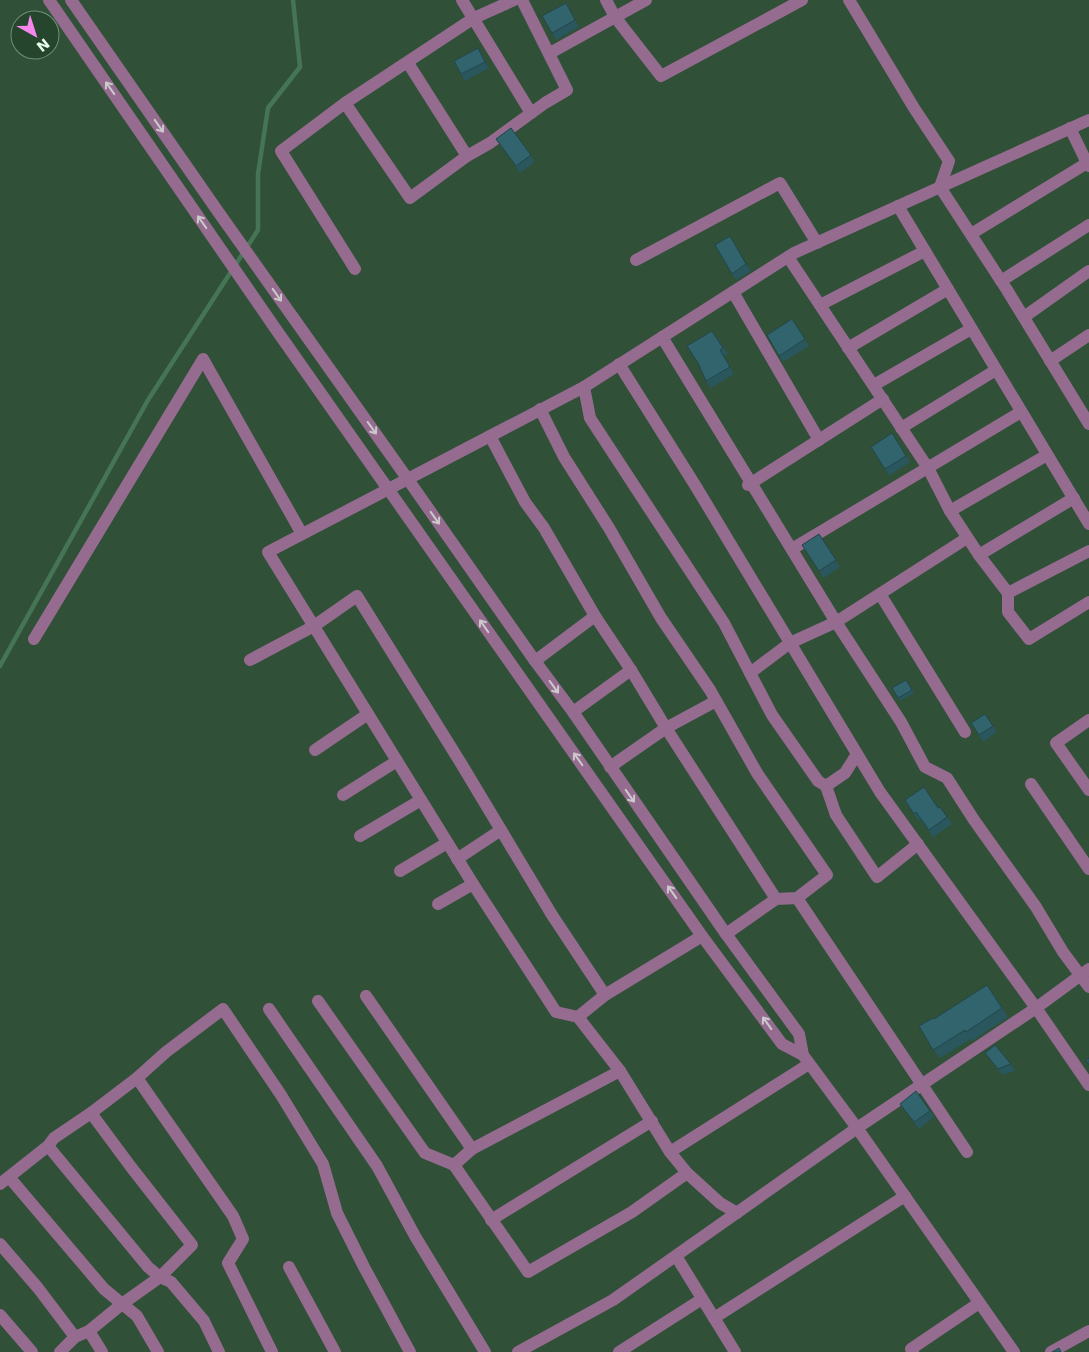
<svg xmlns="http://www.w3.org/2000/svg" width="1089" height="1352" font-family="'DejaVu Sans',sans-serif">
  <rect width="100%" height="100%" fill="#305037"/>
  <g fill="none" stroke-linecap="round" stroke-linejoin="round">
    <path stroke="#467556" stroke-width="4.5" d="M 0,666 L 148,400 L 258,230 L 258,174 L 268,108 L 300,67 L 293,0"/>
    <g stroke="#956b90" stroke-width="12">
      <path d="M 49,0 L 275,328 L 702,936 L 782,1044 L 803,1055 L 857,1128 L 613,1300 L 518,1352"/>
      <path d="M 71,0 L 219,213 L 407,478 L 535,661 L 573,712 L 726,934 L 799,1034 L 803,1055"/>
      <path d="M 462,0 L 531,113"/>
      <path d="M 606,0 L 615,17 L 661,76 L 802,0"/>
      <path d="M 849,0 L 914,108 L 949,161 L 940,187 L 1007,290 L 1089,424"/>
      <path d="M 550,53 L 646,0"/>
      <path d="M 408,63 L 467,156"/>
      <path d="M 345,103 L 410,198 L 467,156 L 490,143 L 545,103 L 567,90 L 522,0"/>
      <path d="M 1070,128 L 1087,163"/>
      <path d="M 898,206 L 1089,524"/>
      <path d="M 971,234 L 1087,163 L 1089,166"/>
      <path d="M 788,257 L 928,468 L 950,511 L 979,555 L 1008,593 L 1089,551"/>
      <path d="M 636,260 L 780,183 L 817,243"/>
      <path d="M 355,269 L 281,151 L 345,103 L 474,18 L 514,0"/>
      <path d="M 1001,281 L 1089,225"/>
      <path d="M 733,292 L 819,440"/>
      <path d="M 820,305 L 925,251"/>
      <path d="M 1024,317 L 1089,271"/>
      <path d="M 662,337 L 836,622 L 901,722 L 925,767 L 947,778 L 974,820 L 1036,907 L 1063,952 L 1089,987"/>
      <path d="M 848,348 L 948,289"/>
      <path d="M 1050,361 L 1089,335"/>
      <path d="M 619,364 L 695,485 L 880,792 L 1036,1008 L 1089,1085"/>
      <path d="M 874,385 L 971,329"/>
      <path d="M 584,387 L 590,418 L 724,623 L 772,715 L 818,781 L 826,786 L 845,773 L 857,754"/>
      <path d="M 540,409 L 564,457 L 609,528 L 661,618 L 710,690 L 757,773 L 827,875 L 797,898 L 776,899 L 726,934"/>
      <path d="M 901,428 L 996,370"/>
      <path d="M 490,436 L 525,502 L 544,528 L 595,616 L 631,670 L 666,728 L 776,899"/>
      <path d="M 748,485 L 883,399"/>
      <path d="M 950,511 L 1047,455"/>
      <path d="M 792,549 L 1021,412"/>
      <path d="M 979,555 L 1074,498"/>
      <path d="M 1008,593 L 1008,612 L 1029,639 L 1089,602"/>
      <path d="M 880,594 L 965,732"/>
      <path d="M 34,639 L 203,359 L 302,534"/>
      <path d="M 250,660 L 314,626 L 357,596 L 462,765 L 552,915 L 605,995"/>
      <path d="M 535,661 L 595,616"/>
      <path d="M 750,673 L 790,643 L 836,622 L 967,538"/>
      <path d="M 573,712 L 631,670"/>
      <path d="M 1089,720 L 1056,743 L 1089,790"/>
      <path d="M 315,750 L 368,714"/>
      <path d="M 610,767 L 666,728 L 716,701"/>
      <path d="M 1031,784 L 1089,869"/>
      <path d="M 826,786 L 836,815 L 877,877 L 918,844"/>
      <path d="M 343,795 L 397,761"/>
      <path d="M 360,836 L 421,800"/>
      <path d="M 457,859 L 501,830"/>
      <path d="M 400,871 L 447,843"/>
      <path d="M 797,898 L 967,1152"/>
      <path d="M 438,904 L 473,884"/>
      <path d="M 318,1001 L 425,1153 L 454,1165 L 472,1149 L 366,996"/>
      <path d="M 269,1009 L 377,1166 L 415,1236 L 485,1352"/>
      <path d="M 578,1017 L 605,995 L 702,936"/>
      <path d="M 137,1078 L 233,1216 L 243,1239 L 228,1263 L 272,1352"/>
      <path d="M 48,1146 L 148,1267 L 160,1277 L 171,1282 L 204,1321 L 219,1352"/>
      <path d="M 472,1149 L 620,1071"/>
      <path d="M 670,1152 L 809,1064"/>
      <path d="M 454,1165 L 528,1272 L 632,1212 L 687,1173"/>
      <path d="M 9,1177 L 104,1289 L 137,1316 L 158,1352"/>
      <path d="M 0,1184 L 48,1146 L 54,1138 L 91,1113 L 137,1078 L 166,1052 L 223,1009 L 281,1095 L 323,1164 L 337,1213 L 364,1267 L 410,1352"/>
      <path d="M 737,1213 L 720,1203 L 687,1173 L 670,1152 L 620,1071 L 578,1017 L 556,1012 L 473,884 L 268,552 L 584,387 L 794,253 L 1089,120"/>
      <path d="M 491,1220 L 652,1121"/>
      <path d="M 0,1244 L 38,1288 L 75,1337"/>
      <path d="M 676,1256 L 735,1352"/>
      <path d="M 289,1267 L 335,1352"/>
      <path d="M 0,1315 L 32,1352"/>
      <path d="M 714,1318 L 905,1196"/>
      <path d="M 89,1331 L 102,1352"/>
      <path d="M 60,1352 L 75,1337 L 89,1331 L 122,1304 L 160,1277 L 192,1245 L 131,1167 L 91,1113"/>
      <path d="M 619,1352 L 702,1299"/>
      <path d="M 913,1352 L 911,1349 L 979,1303"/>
      <path d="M 1014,1352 L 857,1128 L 1036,1008 L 1089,969"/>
      <path d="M 1051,1352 L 1089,1331"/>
    </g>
  </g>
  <g fill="#2a565e">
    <path d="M 570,10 L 579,27 L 556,40 L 552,33 Z"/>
    <path d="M 478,48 L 482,55 L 489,68 L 465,81 L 461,74 Z"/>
    <path d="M 511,128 L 535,162 L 520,173 L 496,139 Z"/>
    <path d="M 730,236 L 751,271 L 736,280 L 732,274 Z"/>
    <path d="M 792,319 L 809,346 L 783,362 L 779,356 Z"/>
    <path d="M 717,337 L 728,354 L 724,356 L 734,374 L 711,388 L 706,381 Z"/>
    <path d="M 896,440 L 910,462 L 889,476 L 871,447 Z"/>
    <path d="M 819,534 L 840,567 L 824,578 L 802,545 Z"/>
    <path d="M 906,680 L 914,693 L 900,701 L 898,698 Z"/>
    <path d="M 985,714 L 997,732 L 983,742 L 971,723 Z"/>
    <path d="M 905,800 L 938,808 L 940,807 L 952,824 L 933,837 L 920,819 L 918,820 Z"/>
    <path d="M 987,985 L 1008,1017 L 972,1041 L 971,1039 L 940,1058 L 933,1050 L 934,1019 Z"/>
    <path d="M 985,1053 L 1011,1064 L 1015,1071 L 1002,1075 Z"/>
    <path d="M 916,1091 L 934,1117 L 919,1129 L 900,1104 Z"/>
  </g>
  <g fill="#22464c">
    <path d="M 478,48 L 482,55 L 489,68 L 485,62 Z"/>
    <path d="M 730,236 L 734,243 L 751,271 L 746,264 Z"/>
  </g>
  <g fill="#31646d" stroke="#22464c">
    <path d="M 566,3 L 575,20 L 552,33 L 542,16 Z"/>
    <path d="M 478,48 L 485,62 L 461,74 L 454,61 Z"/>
    <path d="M 511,128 L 531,155 L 516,166 L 496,139 Z"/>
    <path d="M 730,236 L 746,264 L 732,274 L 715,245 Z"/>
    <path d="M 792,319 L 805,339 L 779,356 L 767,335 Z"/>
    <path d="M 712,331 L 723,348 L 720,350 L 730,367 L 706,381 L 698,363 L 687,346 Z"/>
    <path d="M 892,433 L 906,456 L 885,469 L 871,447 Z"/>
    <path d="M 819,534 L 836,560 L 819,571 L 802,545 Z"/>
    <path d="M 906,680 L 912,690 L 898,698 L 892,688 Z"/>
    <path d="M 985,714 L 993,726 L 979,735 L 971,723 Z"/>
    <path d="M 924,787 L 938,808 L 940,807 L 947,817 L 929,830 L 916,812 L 914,814 L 905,800 Z"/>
    <path d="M 987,985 L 1002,1008 L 966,1032 L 965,1030 L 933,1050 L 919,1026 L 933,1018 L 934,1019 Z"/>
    <path d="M 995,1045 L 1011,1064 L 998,1069 L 985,1053 Z"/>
    <path d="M 1089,1058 L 1089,1065 L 1086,1060 Z"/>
    <path d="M 916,1091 L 930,1111 L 914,1122 L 900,1104 Z"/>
    <path d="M 1059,1348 L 1061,1352 L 1052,1352 Z"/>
  </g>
  <defs><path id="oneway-shaft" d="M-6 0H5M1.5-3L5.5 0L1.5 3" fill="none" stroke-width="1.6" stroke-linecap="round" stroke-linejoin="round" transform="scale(1.25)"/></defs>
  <g stroke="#cbc9cb">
    <use href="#oneway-shaft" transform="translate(110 88) rotate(-125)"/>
    <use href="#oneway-shaft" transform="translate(159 126) rotate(55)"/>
    <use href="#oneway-shaft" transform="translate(202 222) rotate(-125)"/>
    <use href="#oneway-shaft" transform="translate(277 295) rotate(55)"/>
    <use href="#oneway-shaft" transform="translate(372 428) rotate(54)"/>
    <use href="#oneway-shaft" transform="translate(435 518) rotate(55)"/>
    <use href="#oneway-shaft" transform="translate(484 626) rotate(-125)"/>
    <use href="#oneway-shaft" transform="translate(554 687) rotate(54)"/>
    <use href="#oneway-shaft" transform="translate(578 759) rotate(-125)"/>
    <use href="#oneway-shaft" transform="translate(630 796) rotate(55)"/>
    <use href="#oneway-shaft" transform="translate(672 892) rotate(-125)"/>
    <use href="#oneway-shaft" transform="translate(767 1023) rotate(-126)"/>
  </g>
  <g transform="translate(35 35) rotate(141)"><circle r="24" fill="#25452c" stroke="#738e78"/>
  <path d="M0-4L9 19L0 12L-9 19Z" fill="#f688ed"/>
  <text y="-8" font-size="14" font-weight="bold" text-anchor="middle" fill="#e8fbeb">N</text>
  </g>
</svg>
